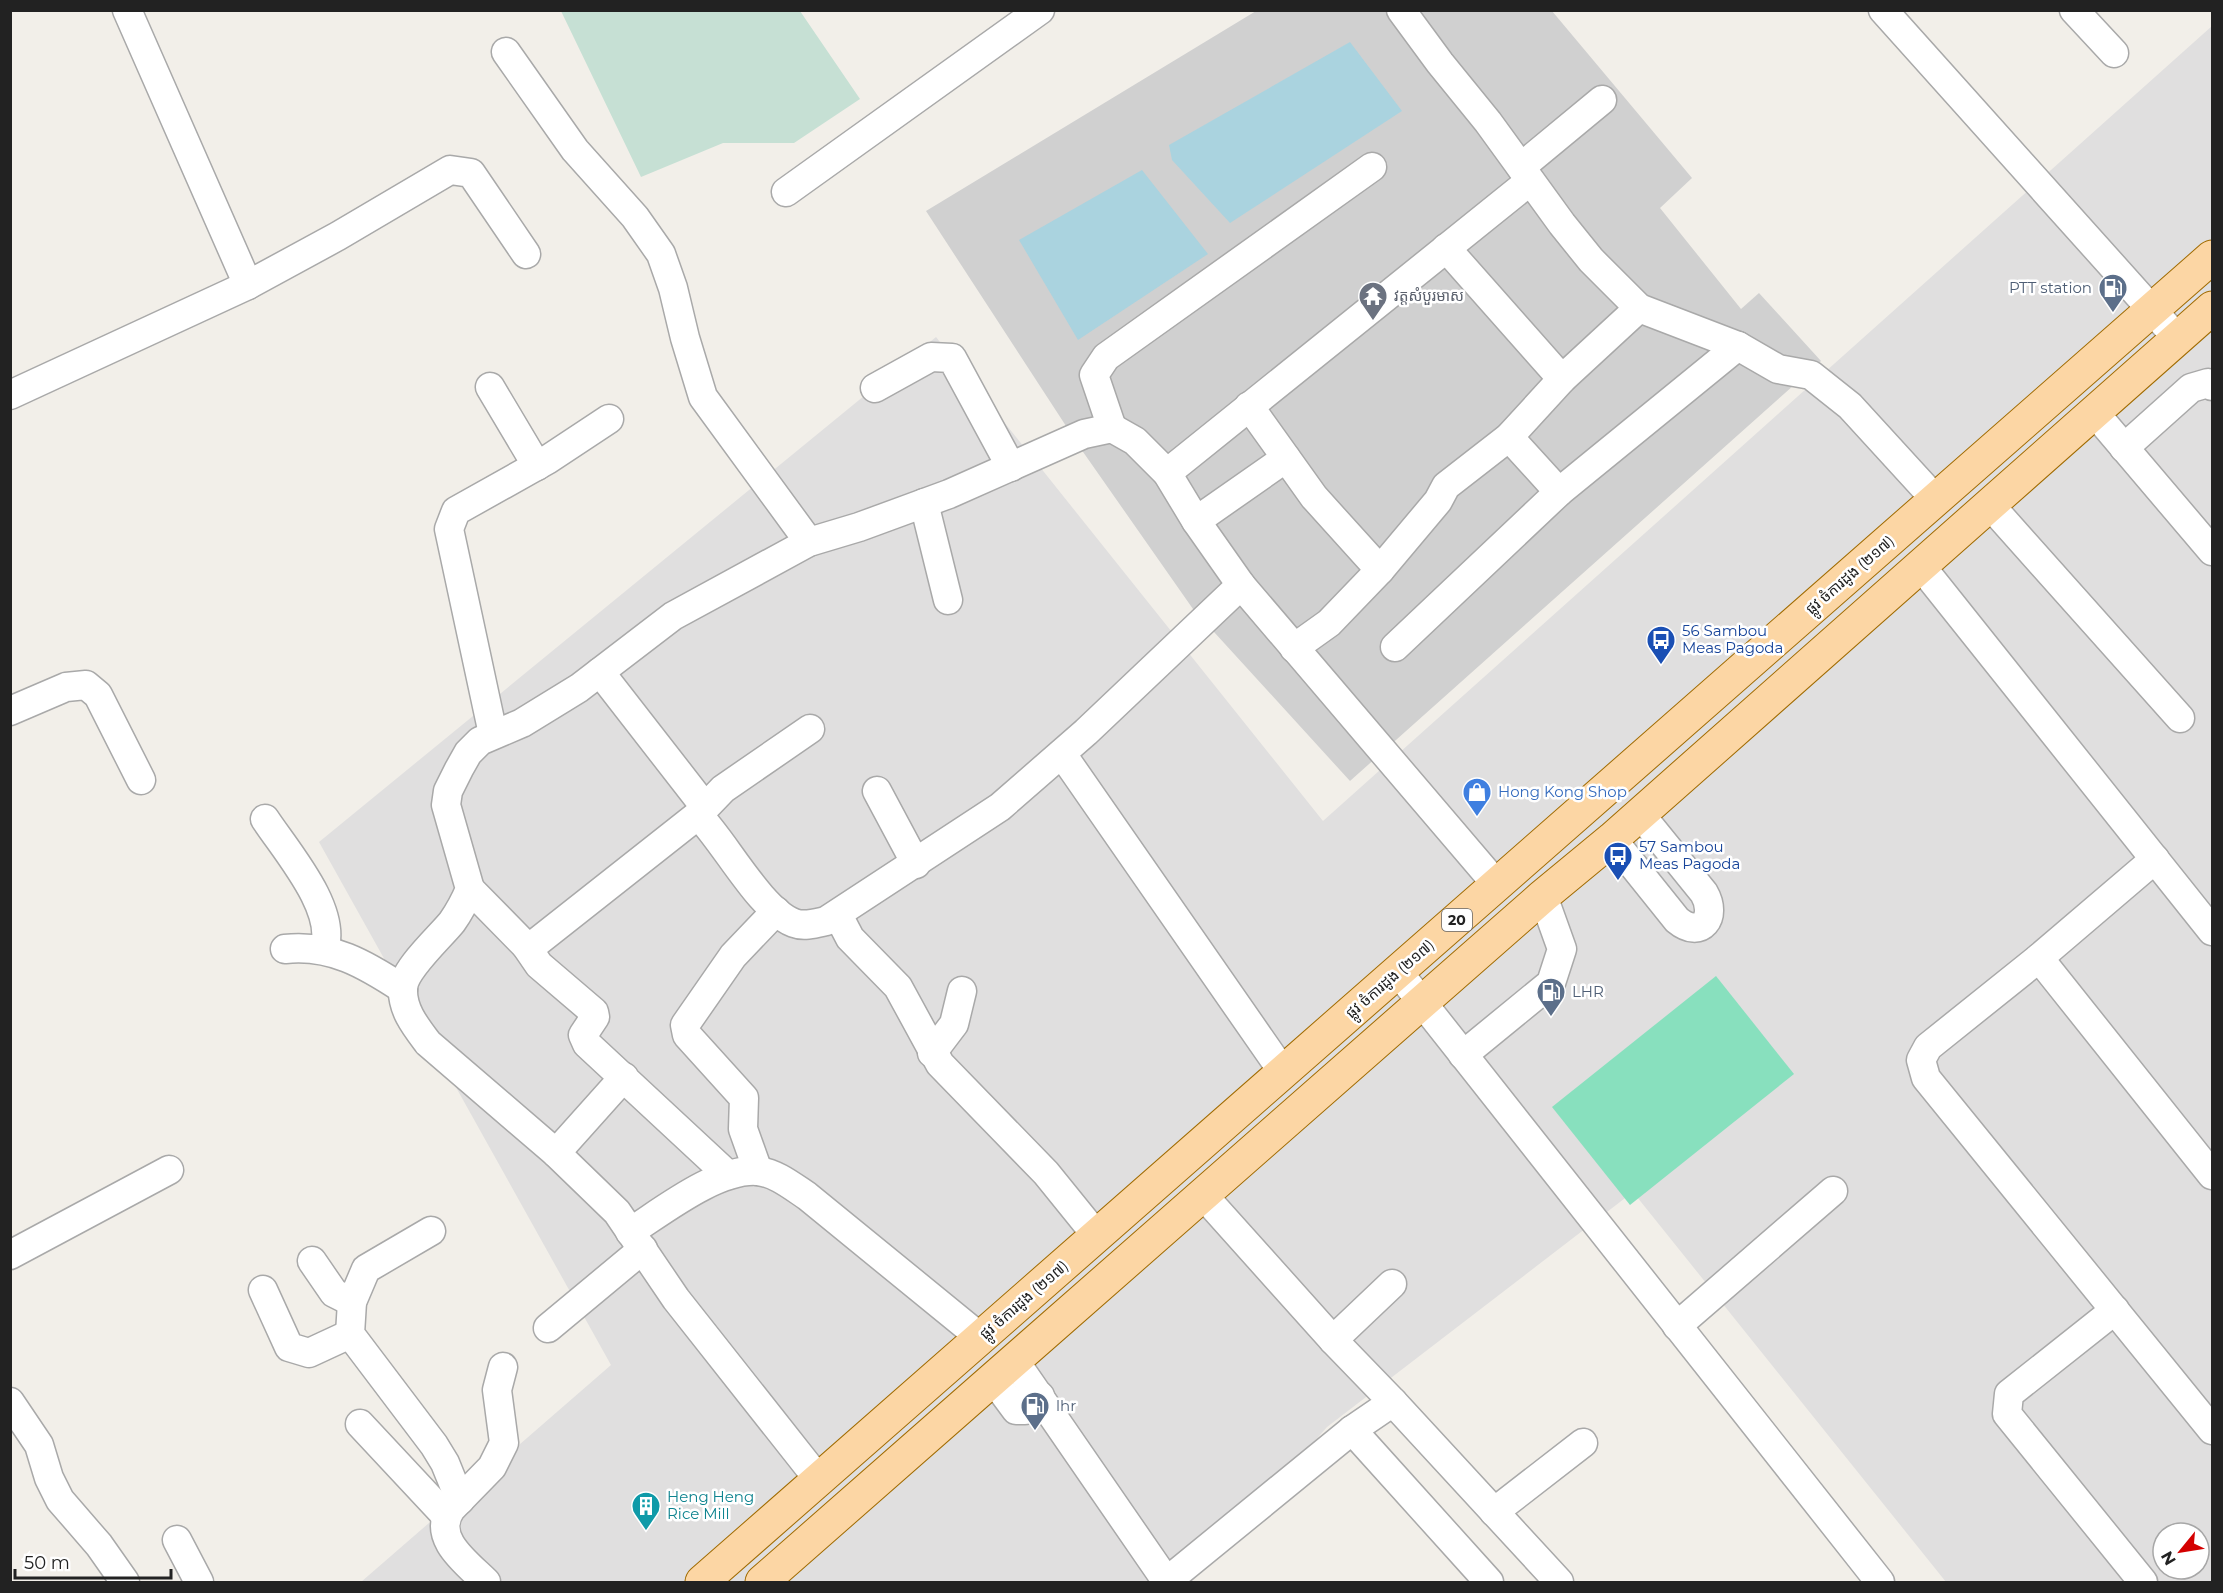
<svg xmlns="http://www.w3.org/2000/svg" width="2223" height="1593" font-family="Montserrat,'Noto Sans Khmer',sans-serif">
  <rect width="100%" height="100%" fill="#f2efe9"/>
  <path fill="#e0dfdf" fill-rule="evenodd" d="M 2212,26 L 2212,1582 L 1946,1582 L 1633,1192 L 1327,1427 L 1191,1582 L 361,1582 L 611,1365 L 319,842 L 936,337 L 1323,821 ZM 2163,1533 L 2199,1533 L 2199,1569 L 2163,1569 Z"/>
  <path fill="#d0d0d0" d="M 1256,11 L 1552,11 L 1692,178 L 1660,208 L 1741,309 L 1759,293 L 1821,361 L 1350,781 L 1193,609 L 1081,449 L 926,211 Z"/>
  <path fill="#c6e0d4" d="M 561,11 L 800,11 L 860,99 L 794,143 L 723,143 L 641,177 Z"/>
  <path fill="#88e0be" d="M 1716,976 L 1794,1074 L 1630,1205 L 1552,1107 Z"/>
  <g fill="#aad3df">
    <path d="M 1350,42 L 1402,111 L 1230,223 L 1172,160 L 1169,145 Z"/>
    <path d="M 1142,170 L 1208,254 L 1078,340 L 1019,240 Z"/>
  </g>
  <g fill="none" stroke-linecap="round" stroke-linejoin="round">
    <g stroke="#a9a9a9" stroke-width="31">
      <g id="minor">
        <path d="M 127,10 L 248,285"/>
        <path d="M 1401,10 L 1440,63 L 1488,122 L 1562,224 L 1591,260 L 1639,308 L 1738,346 L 1778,369 L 1811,375 L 1850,406 L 1936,500"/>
        <path d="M 1883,10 L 2178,339"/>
        <path d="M 2074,10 L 2114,53"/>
        <path d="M 506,52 L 575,150 L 635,217 L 661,254 L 673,288 L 685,338 L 703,397 L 809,542"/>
        <path d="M 1521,167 L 1602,100"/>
        <path d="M 786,192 L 1040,10"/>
        <path d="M 1446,248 L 1562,379"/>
        <path d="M 490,387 L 537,466"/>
        <path d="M 875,388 L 931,357 L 952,358 L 1011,467"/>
        <path d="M 10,395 L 248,285 L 338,236 L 450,170 L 471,173 L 526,254"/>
        <path d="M 1249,406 L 1314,497 L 1380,570 L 1329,623 L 1294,648"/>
        <path d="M 2094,412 L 2212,551"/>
        <path d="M 1112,428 L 1094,375 L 1106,357 L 1372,167"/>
        <path d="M 2124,448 L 2191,388 L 2208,383 L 2212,386"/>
        <path d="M 1167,473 L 1530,181"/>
        <path d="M 1559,492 L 1738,346"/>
        <path d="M 924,503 L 948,600"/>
        <path d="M 1989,504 L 2180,718"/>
        <path d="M 1196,521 L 1286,458"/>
        <path d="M 1920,565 L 2212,931"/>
        <path d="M 1380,570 L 1438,501 L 1446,486 L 1509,437 L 1562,379 L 1639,308"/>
        <path d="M 1395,647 L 1559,492 L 1509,437"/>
        <path d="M 600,672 L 705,807"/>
        <path d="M 10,711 L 66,687 L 86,685 L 98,695 L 141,780"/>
        <path d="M 493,734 L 449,529 L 456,511 L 547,460 L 609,419"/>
        <path d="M 1062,754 L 1283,1072"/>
        <path d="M 877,791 L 916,864"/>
        <path d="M 698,815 C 725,842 760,910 794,923 C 804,927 817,923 826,921 L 1000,807 L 1086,732 L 1241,585"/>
        <path d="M 265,819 C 286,851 338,910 324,949"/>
        <path d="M 1612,839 L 1677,920 C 1701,940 1718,917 1704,893 L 1640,814"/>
        <path d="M 2155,859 L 2039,958 L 1928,1047 L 1921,1060 L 1926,1078 L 2212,1430"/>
        <path d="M 470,889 L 526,946 L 532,946 L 698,815 L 723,789 L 810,729"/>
        <path d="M 838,915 L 850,938 L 898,987 L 940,1064 L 1046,1173 L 1097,1236"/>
        <path d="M 526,946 L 539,965 L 594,1012 L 595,1017 L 583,1035 L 587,1044 L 728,1175"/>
        <path d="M 285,949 C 331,944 365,964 403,989"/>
        <path d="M 2039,958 L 2212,1175"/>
        <path d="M 1398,972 L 1880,1582"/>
        <path d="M 932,1053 L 954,1024 L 962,991"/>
        <path d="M 1463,1055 L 1551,983 L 1562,949 L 1543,896"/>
        <path d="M 556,1153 L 624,1077"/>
        <path d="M 758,1171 L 743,1129 L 744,1098 L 687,1035 L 685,1025 L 733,956 L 776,911"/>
        <path d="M 431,1231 L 366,1269 L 352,1302 L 350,1334 L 434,1445 L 445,1463 L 460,1500"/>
        <path d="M 630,1232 C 663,1211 717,1168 758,1171 C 776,1173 792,1186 807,1196 L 981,1338"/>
        <path d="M 10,1255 L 169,1170"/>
        <path d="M 312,1261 L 334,1293 L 352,1302"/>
        <path d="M 263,1290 L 289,1347 L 309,1353 L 350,1334"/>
        <path d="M 2115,1310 L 2009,1394 L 2007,1414 L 2143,1582"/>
        <path d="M 1677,1326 L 1833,1191"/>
        <path d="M 548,1328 L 643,1249"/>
        <path d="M 1333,1340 L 1392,1284"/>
        <path d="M 1014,1360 L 1167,1582"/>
        <path d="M 993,1379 L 1016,1410 L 1025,1410 L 1040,1396"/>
        <path d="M 10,1402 L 39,1445 L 49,1478 L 60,1500 L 99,1545 L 125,1582"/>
        <path d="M 1393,1402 L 1559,1582"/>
        <path d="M 360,1424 L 446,1516"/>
        <path d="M 1352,1430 L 1489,1582"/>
        <path d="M 819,1480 L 676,1299 L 617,1212 L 556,1153 L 428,1043 C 416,1027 402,1010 403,989 C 403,970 440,937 452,922 C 459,912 465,901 470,889 L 446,805 L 448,791 L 459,769 L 468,753 L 480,741 L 522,723 L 579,688 L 673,616 L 809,542 L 859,527 L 949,494 L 1084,434 L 1112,428 L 1135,441 L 1167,473 L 1196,521 L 1241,585 L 1497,885"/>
        <path d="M 1494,1512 L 1583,1443"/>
        <path d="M 177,1540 L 199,1582"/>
        <path d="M 486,1582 C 467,1563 431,1538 451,1509 L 492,1467 L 504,1443 L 497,1390 L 503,1367"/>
        <path d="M 1166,1582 L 1352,1430 L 1393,1402 L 1333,1340 L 1203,1195"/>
      </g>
    </g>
    <g stroke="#a06b00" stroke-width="35">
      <g id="major">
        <path d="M 702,1582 L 2212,257"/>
        <path d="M 762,1582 L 1543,896 L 1612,839 L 2212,308"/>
      </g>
    </g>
    <use href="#minor" stroke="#fff" stroke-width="28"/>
    <use href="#major" stroke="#fcd6a4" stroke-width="33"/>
  </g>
  <defs>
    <g id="fuel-pin" transform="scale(1.5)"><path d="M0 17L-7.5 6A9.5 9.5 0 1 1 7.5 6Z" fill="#5c6f8a" stroke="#fff"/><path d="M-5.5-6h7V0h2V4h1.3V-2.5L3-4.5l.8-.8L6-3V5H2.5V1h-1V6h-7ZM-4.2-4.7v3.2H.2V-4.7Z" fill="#fff"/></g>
    <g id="temple-pin" transform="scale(1.5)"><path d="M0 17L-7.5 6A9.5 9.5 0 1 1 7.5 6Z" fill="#6b7280" stroke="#fff"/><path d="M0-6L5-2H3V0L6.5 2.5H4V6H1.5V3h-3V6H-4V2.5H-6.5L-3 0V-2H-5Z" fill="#fff"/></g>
    <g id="bus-pin" transform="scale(1.5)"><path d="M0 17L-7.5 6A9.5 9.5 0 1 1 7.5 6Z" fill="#1a4fb4" stroke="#fff"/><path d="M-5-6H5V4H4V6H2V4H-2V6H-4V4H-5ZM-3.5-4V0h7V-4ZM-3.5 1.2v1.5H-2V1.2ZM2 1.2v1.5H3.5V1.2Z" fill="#fff"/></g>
    <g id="shop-pin" transform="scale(1.5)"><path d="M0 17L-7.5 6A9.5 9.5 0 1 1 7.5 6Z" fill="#3f7fe0" stroke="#fff"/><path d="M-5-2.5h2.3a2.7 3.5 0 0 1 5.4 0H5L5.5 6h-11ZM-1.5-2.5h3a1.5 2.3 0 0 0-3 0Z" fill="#fff"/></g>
    <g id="building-pin" transform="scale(1.5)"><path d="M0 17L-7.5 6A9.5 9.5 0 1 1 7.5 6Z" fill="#0f9aa8" stroke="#fff"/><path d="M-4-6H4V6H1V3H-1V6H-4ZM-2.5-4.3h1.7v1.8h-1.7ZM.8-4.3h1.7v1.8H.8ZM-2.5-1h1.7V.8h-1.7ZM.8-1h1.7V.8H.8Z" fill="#fff"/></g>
  </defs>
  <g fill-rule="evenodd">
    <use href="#fuel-pin" x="2113" y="288"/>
    <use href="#temple-pin" x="1373" y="296"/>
    <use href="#bus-pin" x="1661" y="640"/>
    <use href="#shop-pin" x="1477" y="792"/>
    <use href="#bus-pin" x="1618" y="856"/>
    <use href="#fuel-pin" x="1551" y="992"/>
    <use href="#fuel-pin" x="1035" y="1406"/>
    <use href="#building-pin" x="646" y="1506"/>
  </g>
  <g text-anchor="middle" stroke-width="5" stroke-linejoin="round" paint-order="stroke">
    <rect fill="#fff" stroke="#646464" stroke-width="1.5" x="1442" y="909" width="30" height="22" rx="4.5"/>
    <g font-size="14" font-weight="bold" fill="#222">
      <text x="1457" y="925">20</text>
    </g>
    <g font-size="15" fill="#4e5e75" stroke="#fff" text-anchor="start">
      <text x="2092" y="293" text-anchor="end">PTT station</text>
      <text x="1572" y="997">LHR</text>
      <text x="1056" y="1411">lhr</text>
    </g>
    <g font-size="15" fill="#5b616d" stroke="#fff" text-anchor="start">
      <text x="1394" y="301">វត្តសំបួរមាស</text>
    </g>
    <g font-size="15" fill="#222" stroke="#fff">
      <text transform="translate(1850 575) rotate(-41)" y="5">ផ្លូវ ចំការដូង (២១៧)</text>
      <text transform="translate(1390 979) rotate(-41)" y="5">ផ្លូវ ចំការដូង (២១៧)</text>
      <text transform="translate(1024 1300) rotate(-41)" y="5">ផ្លូវ ចំការដូង (២១៧)</text>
    </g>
    <g font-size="15" fill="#164399" stroke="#fff" text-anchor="start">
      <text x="1682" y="636">56 Sambou<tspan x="1682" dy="17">Meas Pagoda</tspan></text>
      <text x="1639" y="852">57 Sambou<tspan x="1639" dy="17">Meas Pagoda</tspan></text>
    </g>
    <g font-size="15" fill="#366cbe" stroke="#fff" text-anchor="start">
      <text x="1498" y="797">Hong Kong Shop</text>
    </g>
    <g font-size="15" fill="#0d838f" stroke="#fff" text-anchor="start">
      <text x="667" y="1502">Heng Heng<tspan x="667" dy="17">Rice Mill</tspan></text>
    </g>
  </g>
  <rect width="2223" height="1593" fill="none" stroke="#222222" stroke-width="24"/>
  <g transform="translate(2181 1551) rotate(240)"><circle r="28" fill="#ffffff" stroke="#a7a7a7" stroke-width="1.5"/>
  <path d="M0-4.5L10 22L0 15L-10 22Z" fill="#d40000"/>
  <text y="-9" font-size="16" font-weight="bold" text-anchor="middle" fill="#222222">N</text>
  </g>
  <path d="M15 1569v9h156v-9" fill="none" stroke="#222222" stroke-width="3"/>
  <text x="24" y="1569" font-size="18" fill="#222222" stroke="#ffffff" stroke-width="4.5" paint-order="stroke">50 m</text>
</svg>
